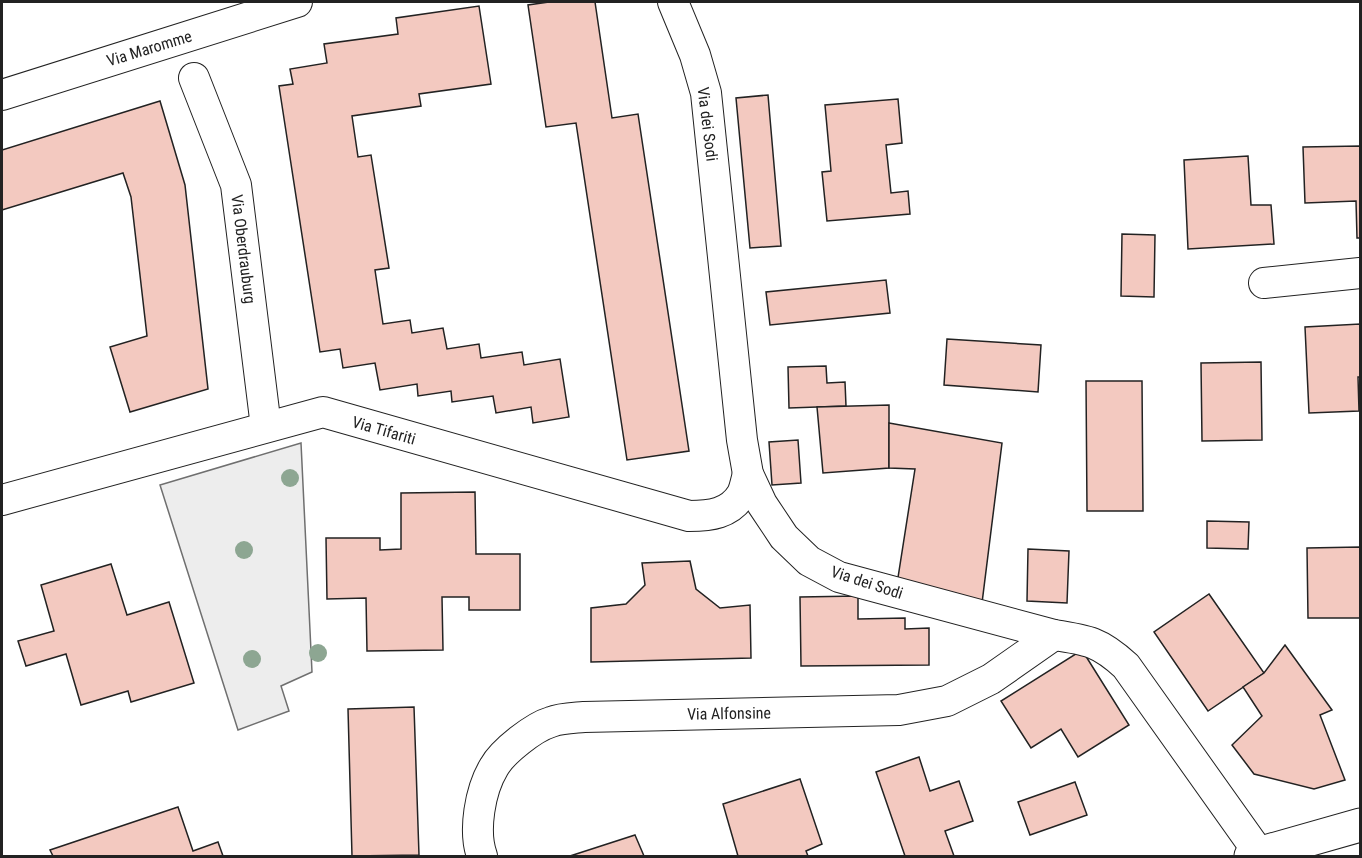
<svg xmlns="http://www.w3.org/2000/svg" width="1362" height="858" font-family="'Roboto Condensed',sans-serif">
  <rect width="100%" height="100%" fill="#fff"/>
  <path fill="#ededed" stroke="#6f6f6f" stroke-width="1.5" d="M 301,443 L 312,672 L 281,686 L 289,711 L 238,730 L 160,485 Z"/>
  <g fill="#f3c9c0" stroke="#222" stroke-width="1.5">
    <path d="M 549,2 L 595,2 L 612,118 L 638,114 L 689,451 L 627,460 L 576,123 L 546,127 L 528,5 Z"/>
    <path d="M 479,6 L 491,84 L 419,94 L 421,106 L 352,116 L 358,157 L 371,155 L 389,268 L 375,270 L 383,324 L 410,320 L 412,333 L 443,328 L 447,349 L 479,344 L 481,358 L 522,352 L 524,365 L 560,359 L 569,417 L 533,423 L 531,407 L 496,413 L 493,396 L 452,402 L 451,391 L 418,396 L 417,384 L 380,390 L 375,363 L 343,368 L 340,349 L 320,352 L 279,86 L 293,84 L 290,69 L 327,63 L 324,44 L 398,34 L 396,18 Z"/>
    <path d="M 768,95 L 781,246 L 750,248 L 736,98 Z"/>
    <path d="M 898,99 L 902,143 L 886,145 L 891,193 L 908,191 L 910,214 L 827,221 L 822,172 L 831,171 L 825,105 Z"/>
    <path d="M 160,101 L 185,185 L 208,389 L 130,412 L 110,347 L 147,336 L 131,197 L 123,173 L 2,210 L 2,150 Z"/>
    <path d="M 1360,146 L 1360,238 L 1357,238 L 1356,201 L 1305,203 L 1303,147 Z"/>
    <path d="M 1248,156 L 1251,205 L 1271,205 L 1274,244 L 1188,249 L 1184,160 Z"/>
    <path d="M 1122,234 L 1155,235 L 1154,297 L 1121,296 Z"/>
    <path d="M 886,280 L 890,313 L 770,325 L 766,292 Z"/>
    <path d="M 1360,324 L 1360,377 L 1358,377 L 1359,411 L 1309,413 L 1305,327 Z"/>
    <path d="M 947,339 L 1041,345 L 1038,392 L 944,385 Z"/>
    <path d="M 1261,362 L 1262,440 L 1202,441 L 1201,363 Z"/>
    <path d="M 826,366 L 827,383 L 845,382 L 846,406 L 789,408 L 788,367 Z"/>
    <path d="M 1086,381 L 1142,381 L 1143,511 L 1087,511 Z"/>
    <path d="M 889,405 L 889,468 L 823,473 L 817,407 Z"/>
    <path d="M 889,423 L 1002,443 L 982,603 L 897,584 L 915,469 L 889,468 Z"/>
    <path d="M 798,440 L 801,483 L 772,485 L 769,442 Z"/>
    <path d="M 475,492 L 476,554 L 520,554 L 520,610 L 469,610 L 469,597 L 442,597 L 443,650 L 367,651 L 366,598 L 327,599 L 326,538 L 380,538 L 380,550 L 401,549 L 401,493 Z"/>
    <path d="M 1207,521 L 1249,522 L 1248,549 L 1207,548 Z"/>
    <path d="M 1360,547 L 1360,618 L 1308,618 L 1307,548 Z"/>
    <path d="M 1028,549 L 1069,551 L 1067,603 L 1027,601 Z"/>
    <path d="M 690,561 L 696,589 L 720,608 L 750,605 L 751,658 L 591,662 L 591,608 L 626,604 L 645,585 L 642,563 Z"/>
    <path d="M 111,564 L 127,615 L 169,602 L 194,683 L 131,702 L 128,691 L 81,705 L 66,654 L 26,666 L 18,641 L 54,631 L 41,585 Z"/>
    <path d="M 1209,594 L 1264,673 L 1208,711 L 1154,632 Z"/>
    <path d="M 858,596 L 858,619 L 905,618 L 905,629 L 929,628 L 929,665 L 801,666 L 800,597 Z"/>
    <path d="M 1285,645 L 1332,710 L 1320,715 L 1345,780 L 1314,789 L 1254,774 L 1232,745 L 1262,716 L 1243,687 L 1264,673 Z"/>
    <path d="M 1082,650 L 1129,725 L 1078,757 L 1061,729 L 1031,748 L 1001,701 Z"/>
    <path d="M 414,707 L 419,855 L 352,856 L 348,709 Z"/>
    <path d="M 919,757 L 930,791 L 959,781 L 973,821 L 945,831 L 954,856 L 905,856 L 876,772 Z"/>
    <path d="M 800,779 L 822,844 L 806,851 L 808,856 L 738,856 L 723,804 Z"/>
    <path d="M 1075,782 L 1087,815 L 1030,835 L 1018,802 Z"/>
    <path d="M 178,807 L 193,851 L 218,842 L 223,856 L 53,856 L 50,850 Z"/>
    <path d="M 635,835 L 644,856 L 570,856 Z"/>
  </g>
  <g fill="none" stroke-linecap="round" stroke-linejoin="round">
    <g stroke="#222" stroke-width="32">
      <g id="street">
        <path d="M 673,2 L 695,55 L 706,93 L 742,440 L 748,474 L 762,504 L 784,537 L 809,561 L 839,577 L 1054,635 C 1088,640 1100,642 1126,666 L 1261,856"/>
        <path d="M 194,78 L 236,185 L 266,427"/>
        <path d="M 2,95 L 297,2"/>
        <path d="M 1264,283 L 1360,273"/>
        <path d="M 2,500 L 323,412 L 689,516 C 710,516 730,514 742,494 C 745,488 746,480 748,474"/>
        <path d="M 482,856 C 473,831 480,790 494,767 C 503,751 534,727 551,722 C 561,718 573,718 584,717 L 899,710 L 947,701 L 991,679 L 1054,635"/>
      </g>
    </g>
    <g stroke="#222" stroke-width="35">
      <path id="secondary" d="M 1251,856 L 1360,825"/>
    </g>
    <use href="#street" stroke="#fff" stroke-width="30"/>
    <use href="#secondary" stroke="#fff" stroke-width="33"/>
  </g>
  <g fill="#8da692">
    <circle cx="290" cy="478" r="9"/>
    <circle cx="244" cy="550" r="9"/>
    <circle cx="318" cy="653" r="9"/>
    <circle cx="252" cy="659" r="9"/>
  </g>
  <g text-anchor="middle" stroke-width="4.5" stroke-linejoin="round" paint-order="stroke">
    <g font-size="16" fill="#222" stroke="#fff">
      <text transform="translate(149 48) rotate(-17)" y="6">Via Maromme</text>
      <text transform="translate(708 124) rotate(83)" y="6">Via dei Sodi</text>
      <text transform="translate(244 249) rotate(83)" y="6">Via Oberdrauburg</text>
      <text transform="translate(384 430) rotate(16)" y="6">Via Tifariti</text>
      <text transform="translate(867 582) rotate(18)" y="6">Via dei Sodi</text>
      <text transform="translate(729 713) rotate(-1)" y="6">Via Alfonsine</text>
    </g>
  </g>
  <rect width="1362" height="858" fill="none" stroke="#222222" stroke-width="6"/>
</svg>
